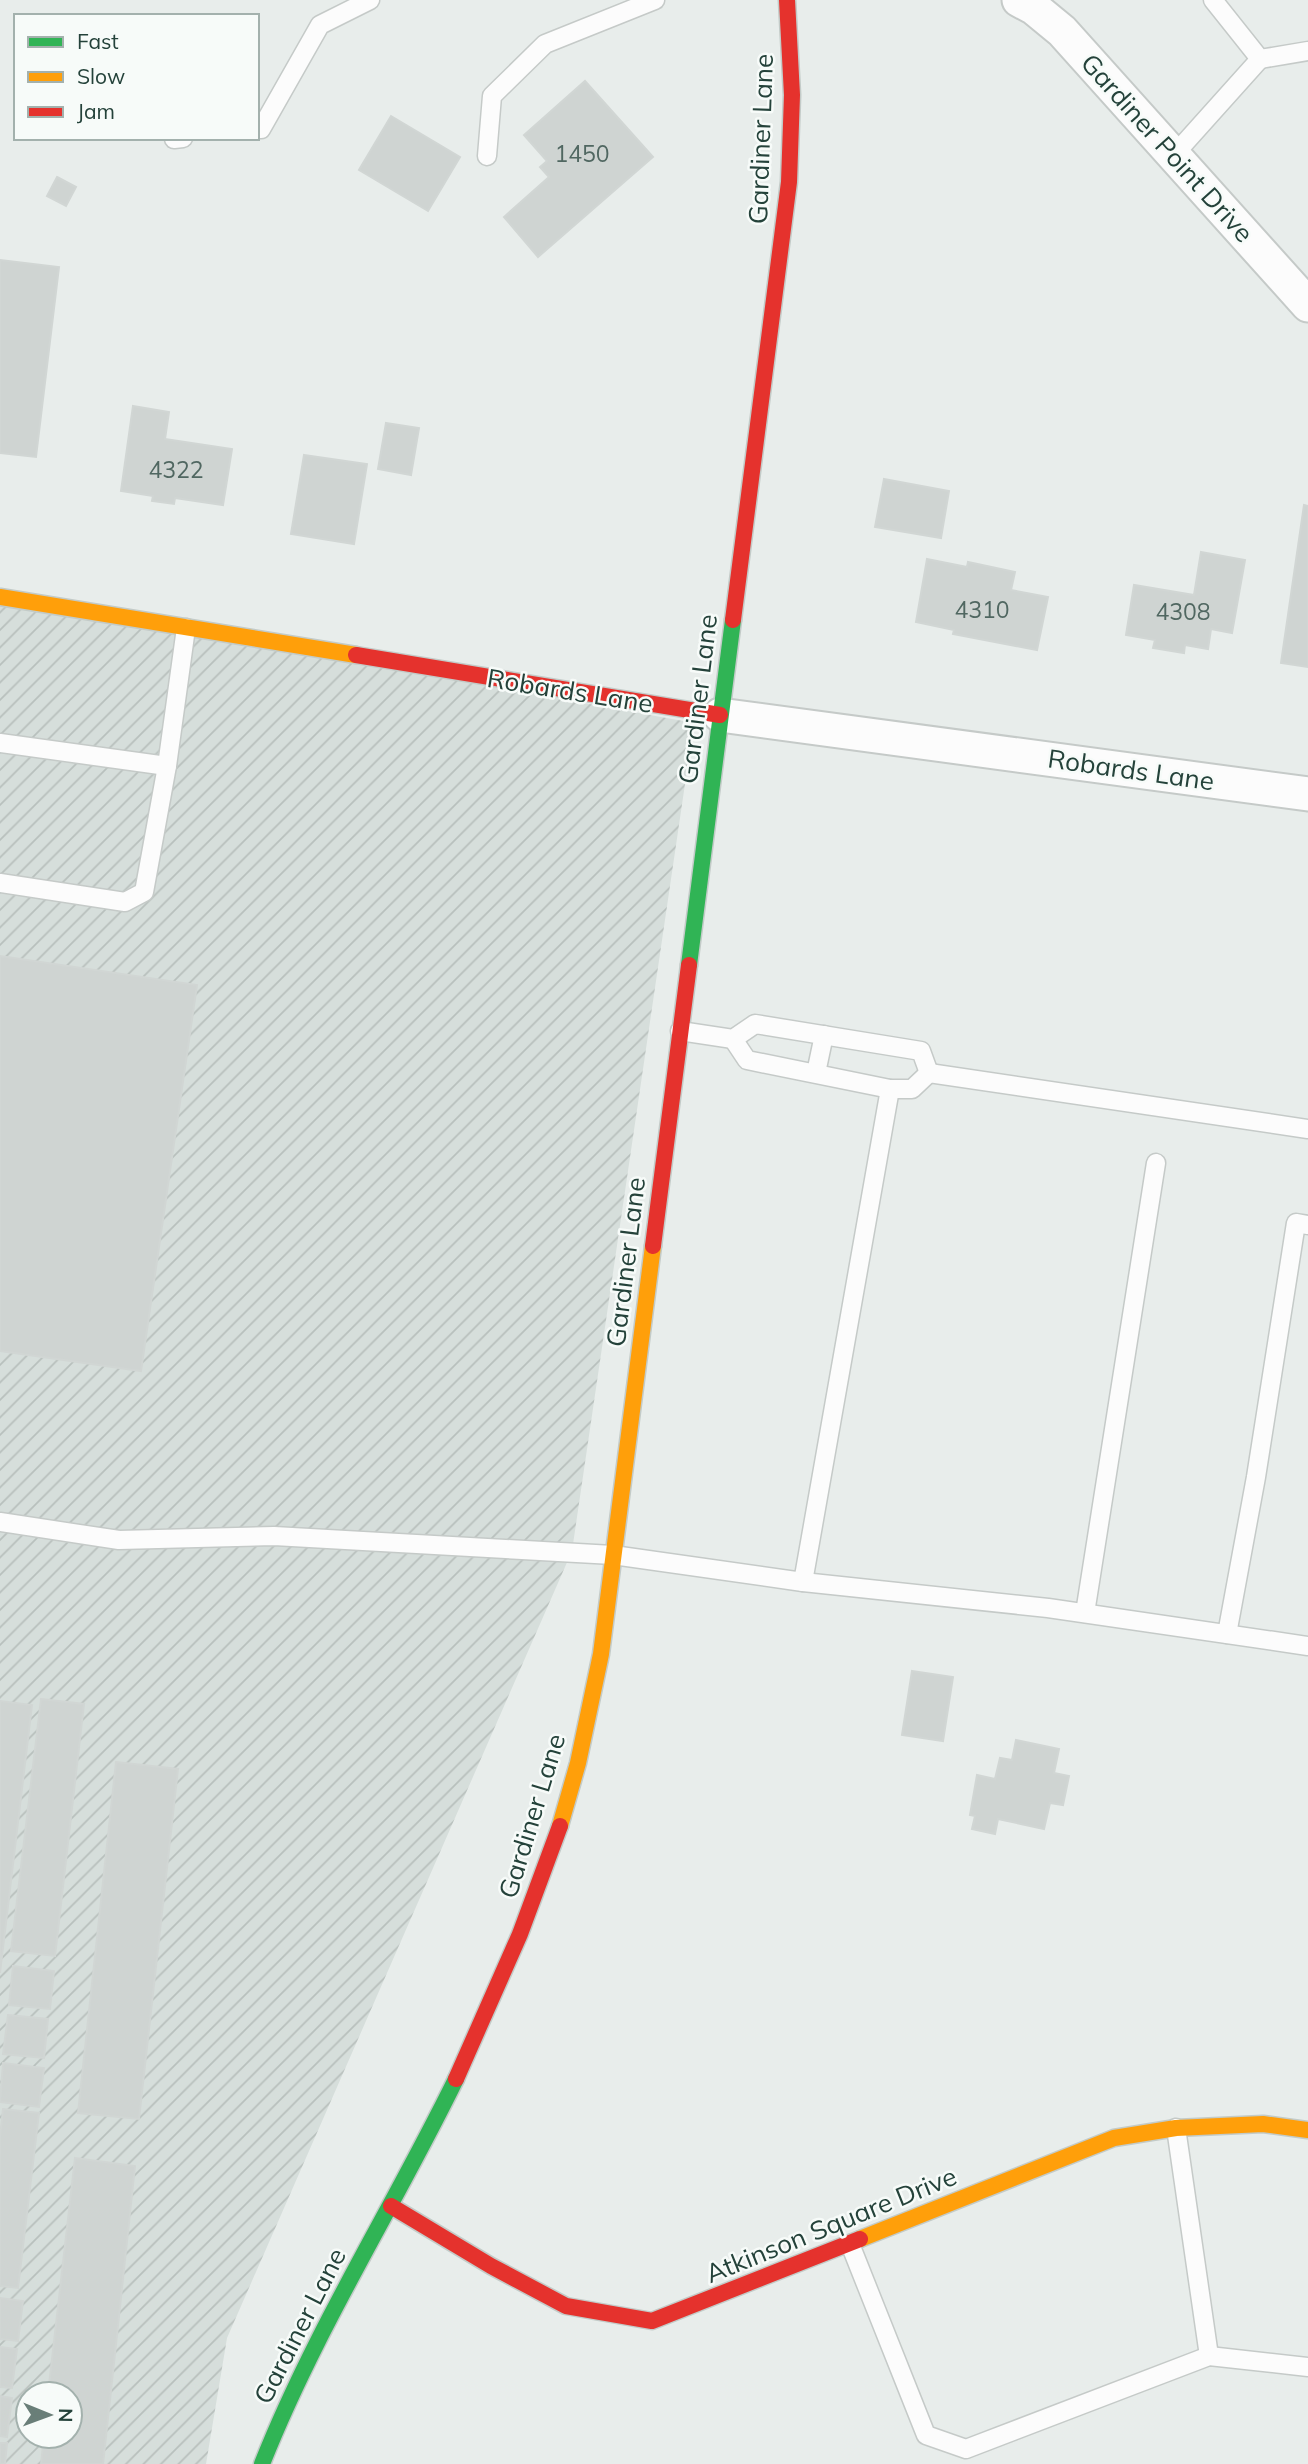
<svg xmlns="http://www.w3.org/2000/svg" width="1308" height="2464" font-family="Mulish,sans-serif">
  <defs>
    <pattern id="industrial-furrows" width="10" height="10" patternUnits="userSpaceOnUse" patternTransform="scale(1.75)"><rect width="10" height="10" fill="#d6dedb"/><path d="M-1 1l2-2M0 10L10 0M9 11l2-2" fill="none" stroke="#b8c0bd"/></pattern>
  </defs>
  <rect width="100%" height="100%" fill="#e8edeb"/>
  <path fill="url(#industrial-furrows)" fill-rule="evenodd" d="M 0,597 L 694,723 L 572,1551 L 227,2338 L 206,2464 L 0,2464 ZM 28,2394 L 70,2394 L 70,2436 L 28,2436 Z"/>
  <g fill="#cfd4d2" stroke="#d1d6d4" stroke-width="2">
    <path d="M 585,81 L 653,157 L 538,257 L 504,217 L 549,177 L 540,167 L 547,161 L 524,135 Z"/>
    <path d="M 391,116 L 460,157 L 428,211 L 359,170 Z"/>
    <path d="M 57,177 L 76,187 L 66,206 L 47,196 Z"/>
    <path d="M 0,260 L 59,267 L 36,457 L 0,453 Z"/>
    <path d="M 133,406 L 169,412 L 165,439 L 232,449 L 223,505 L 175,498 L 174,504 L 152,501 L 153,496 L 121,491 Z"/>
    <path d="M 386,423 L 419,428 L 411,475 L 378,469 Z"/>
    <path d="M 304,455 L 367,464 L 354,544 L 291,534 Z"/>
    <path d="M 884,479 L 949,491 L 941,538 L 875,527 Z"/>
    <path d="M 1304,505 L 1308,506 L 1308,667 L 1281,663 Z"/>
    <path d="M 1201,552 L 1245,560 L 1232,633 L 1211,629 L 1208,649 L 1185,645 L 1184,653 L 1153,648 L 1155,640 L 1126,635 L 1134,585 L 1194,595 Z"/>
    <path d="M 927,559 L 967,567 L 968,562 L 1015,572 L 1011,590 L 1048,597 L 1037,650 L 953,634 L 954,630 L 916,622 Z"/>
    <path d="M 0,956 L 197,985 L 141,1371 L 0,1351 Z"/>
    <path d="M 912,1671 L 953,1677 L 943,1741 L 902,1735 Z"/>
    <path d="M 41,1699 L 84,1704 L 55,1956 L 11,1951 Z"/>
    <path d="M 0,1701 L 32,1705 L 0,1973 Z"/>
    <path d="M 1016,1740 L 1059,1749 L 1054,1773 L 1069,1776 L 1063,1805 L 1050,1803 L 1044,1829 L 998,1819 L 995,1834 L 972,1829 L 975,1816 L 970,1815 L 977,1775 L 995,1779 L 1000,1758 L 1012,1760 Z"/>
    <path d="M 116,1762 L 178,1769 L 139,2119 L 78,2113 Z"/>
    <path d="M 13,1966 L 54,1971 L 50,2009 L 9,2005 Z"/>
    <path d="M 8,2015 L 48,2019 L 44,2058 L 3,2054 Z"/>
    <path d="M 3,2063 L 44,2068 L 39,2107 L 0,2102 Z"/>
    <path d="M 3,2109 L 39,2113 L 18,2288 L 0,2286 L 0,2137 Z"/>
    <path d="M 75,2158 L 135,2166 L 114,2363 L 103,2464 L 41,2464 L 44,2436 L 70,2436 L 70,2394 L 48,2394 Z"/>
    <path d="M 0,2298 L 23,2301 L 18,2341 L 0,2339 Z"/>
    <path d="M 0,2347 L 17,2349 L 12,2388 L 0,2387 Z"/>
    <path d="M 0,2396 L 12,2398 L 7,2437 L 0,2436 Z"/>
    <path d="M 0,2443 L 7,2443 L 5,2464 L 0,2464 Z"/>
  </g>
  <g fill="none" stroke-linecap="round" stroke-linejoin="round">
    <g stroke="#c5cac8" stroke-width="21">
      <g id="lane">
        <path d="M 1213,0 L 1260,59 L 1308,51"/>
        <path d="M 257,129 L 261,129 L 320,25 L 370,0"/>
        <path d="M 174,139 L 183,138"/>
        <path d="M 487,156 L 492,96 L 545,44 L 655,0"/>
        <path d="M 1173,156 L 1260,59"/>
        <path d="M 0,743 L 167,766"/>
        <path d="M 0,883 L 125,902 L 144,892 L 167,766 L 186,628"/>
        <path d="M 680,1031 L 733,1039 L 755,1024 L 921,1051 L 929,1073"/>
        <path d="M 733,1039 L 747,1060 L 890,1089 L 912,1089 L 929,1073"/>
        <path d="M 816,1073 L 824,1035"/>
        <path d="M 929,1073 L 1308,1129"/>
        <path d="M 0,1522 L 119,1540 L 274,1536 L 613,1555 L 803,1582 L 890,1089"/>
        <path d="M 803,1582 L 1048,1608 L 1308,1646"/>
        <path d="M 1085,1613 L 1156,1163"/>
        <path d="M 1227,1634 L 1256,1477 L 1296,1223 L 1308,1225"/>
        <path d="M 1176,2128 L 1209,2356"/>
        <path d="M 850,2244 L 926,2435 L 966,2449 L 1209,2356 L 1308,2367"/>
      </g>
    </g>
    <g stroke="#c5cac8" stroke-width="37">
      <g id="street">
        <path d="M 1019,0 L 1034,8 L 1062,31 L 1308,305"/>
        <path d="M 720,715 L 1308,794"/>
      </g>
    </g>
    <g stroke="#c3cbc8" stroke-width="19">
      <g id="fast">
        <path d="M 689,965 L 733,620"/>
        <path d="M 262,2464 C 315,2330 393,2208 456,2079"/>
      </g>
    </g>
    <g stroke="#c3cbc8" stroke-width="19">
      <g id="slow">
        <path d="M 0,597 L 356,655"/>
        <path d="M 560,1826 L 578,1763 L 601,1654 L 653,1246"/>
        <path d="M 860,2239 L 1114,2138 L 1176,2128 L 1263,2124 L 1308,2130"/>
      </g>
    </g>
    <g stroke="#c3cbc8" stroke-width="19">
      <g id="jam">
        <path d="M 733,620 L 789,182 L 792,95 L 787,0"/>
        <path d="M 356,655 L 720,715"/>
        <path d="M 653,1246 L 689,965"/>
        <path d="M 456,2079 L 520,1934 L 560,1826"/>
        <path d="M 391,2206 L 491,2266 L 566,2306 L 652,2321 L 860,2239"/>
      </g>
    </g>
    <use href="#lane" stroke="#fcfcfc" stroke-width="18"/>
    <use href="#street" stroke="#fcfcfc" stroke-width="33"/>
    <use href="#fast" stroke="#30b455" stroke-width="16"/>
    <use href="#slow" stroke="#ff9f0a" stroke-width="16"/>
    <use href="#jam" stroke="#e5322d" stroke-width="16"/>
  </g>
  <g text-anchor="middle" stroke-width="5" stroke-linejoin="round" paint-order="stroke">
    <g font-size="23" fill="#506761">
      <text x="582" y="162">1450</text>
      <text x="176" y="478">4322</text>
      <text x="982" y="618">4310</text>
      <text x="1183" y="620">4308</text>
    </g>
    <g font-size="26" fill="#24423a" stroke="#f7fbf9">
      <text transform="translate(761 139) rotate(-88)" y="9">Gardiner Lane</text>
      <text transform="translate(1167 148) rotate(48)" y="9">Gardiner Point Drive</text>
      <text transform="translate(570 691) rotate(9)" y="9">Robards Lane</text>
      <text transform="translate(698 699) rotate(-83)" y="9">Gardiner Lane</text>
      <text transform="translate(1131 770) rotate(8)" y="9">Robards Lane</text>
      <text transform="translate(626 1262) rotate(-83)" y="9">Gardiner Lane</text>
      <text transform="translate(532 1816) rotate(-73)" y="9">Gardiner Lane</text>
      <text transform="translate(831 2225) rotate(-22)" y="9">Atkinson Square Drive</text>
      <text transform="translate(300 2326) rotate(-63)" y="9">Gardiner Lane</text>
    </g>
  </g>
  <rect x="14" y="14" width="245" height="126" fill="#f7fbf9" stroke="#a3b1ad" stroke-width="2"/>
  <rect x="28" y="37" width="35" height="10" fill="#30b455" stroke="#a3b1ad" stroke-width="2"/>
  <text x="77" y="49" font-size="21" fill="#24423a">Fast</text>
  <rect x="28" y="72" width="35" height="10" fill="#ff9f0a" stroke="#a3b1ad" stroke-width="2"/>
  <text x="77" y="84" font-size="21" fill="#24423a">Slow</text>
  <rect x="28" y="107" width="35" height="10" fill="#e5322d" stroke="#a3b1ad" stroke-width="2"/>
  <text x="77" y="119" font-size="21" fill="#24423a">Jam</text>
  <g transform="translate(49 2415) rotate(91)"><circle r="33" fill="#f7fbf9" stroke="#a3b1ad" stroke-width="2"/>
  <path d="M0-5L12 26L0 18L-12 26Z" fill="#697e78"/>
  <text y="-10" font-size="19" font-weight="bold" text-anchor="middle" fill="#24423a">N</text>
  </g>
</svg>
